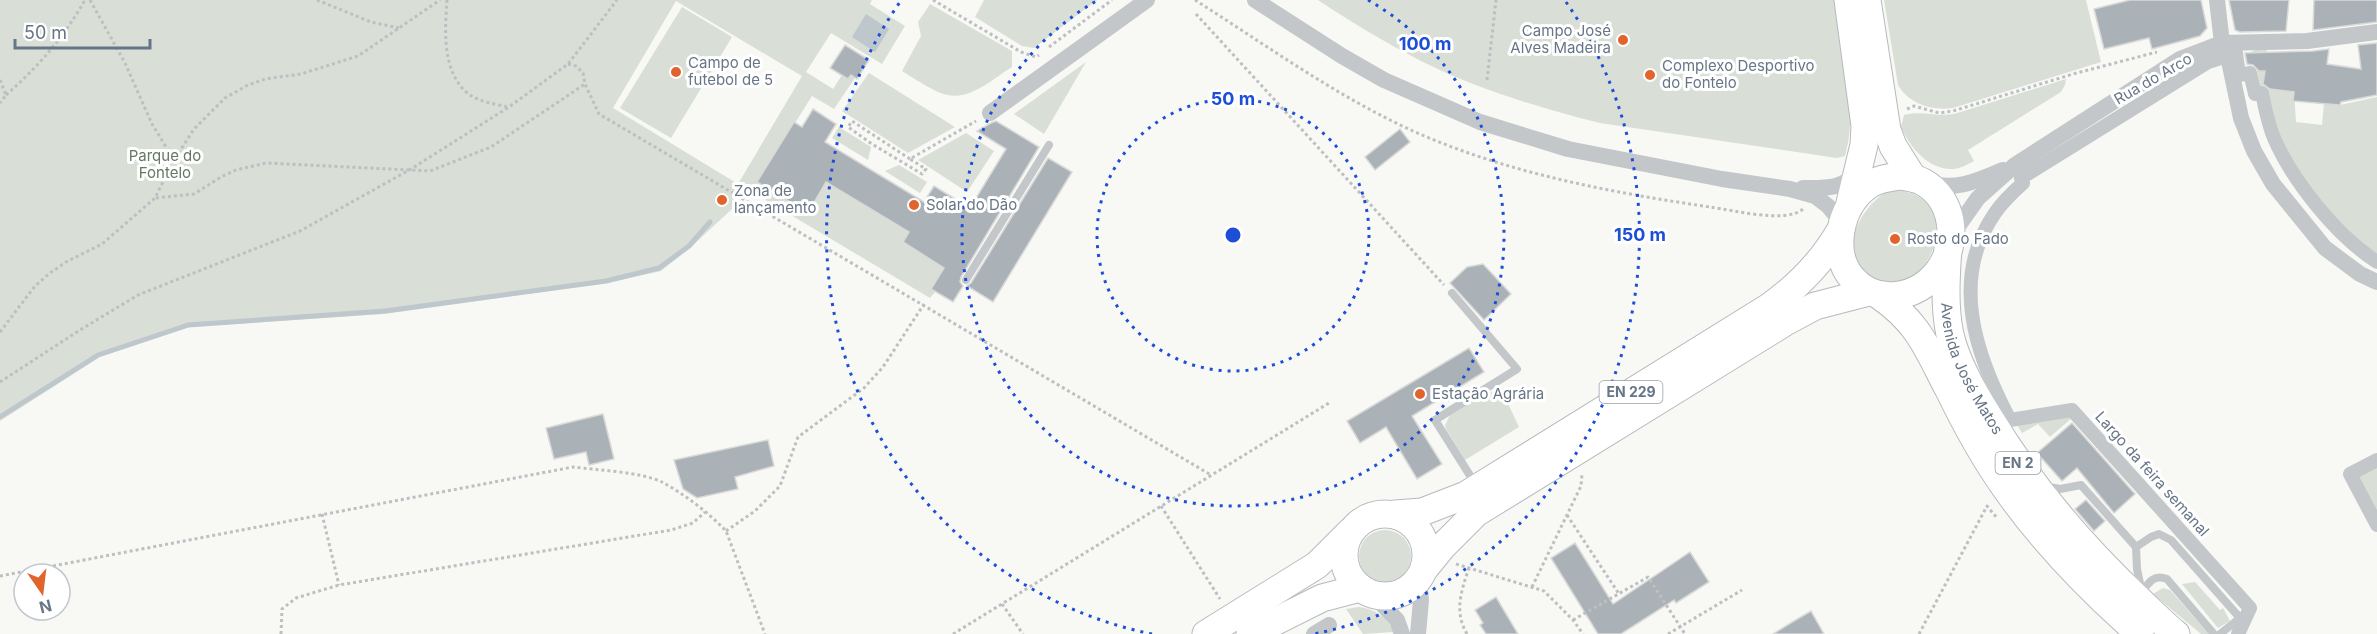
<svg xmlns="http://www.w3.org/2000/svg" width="2377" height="634" font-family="Inter,sans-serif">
  <rect width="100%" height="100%" fill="#f8f8f5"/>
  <g fill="#d9dfd6" fill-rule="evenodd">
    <path d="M 0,0 L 872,0 L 870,4 L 905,26 L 882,64 L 831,33 L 806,72 L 833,89 L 842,75 L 848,79 L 851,75 L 855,78 L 834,109 L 812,96 L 758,182 L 808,212 L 826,182 L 909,232 L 903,243 L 952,272 L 930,298 L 744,187 L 732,209 L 691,247 L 661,271 L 607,283 L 384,314 L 190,327 L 100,357 L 0,421 ZM 676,1 L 802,76 L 738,184 L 613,108 Z"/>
    <path d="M 984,0 L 1097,0 L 1034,48 L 1022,46 L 975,17 Z"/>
    <path d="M 1318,0 L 1836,0 C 1843,50 1859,106 1845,156 L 1837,158 L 1600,123 C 1540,108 1477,89 1421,61 C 1386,43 1351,22 1318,0 Z"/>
    <path d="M 1884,0 L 2086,0 L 2101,62 L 1953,108 C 1932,111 1909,104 1898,85 Z"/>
    <path d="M 930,4 L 1012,51 L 1012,67 C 994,78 971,100 948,95 C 935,93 914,78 902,71 L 921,36 L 918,22 Z"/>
    <path d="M 682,7 L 732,37 L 671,138 L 620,108 Z"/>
    <path d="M 2267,47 L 2263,88 L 2294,92 L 2296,122 L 2322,125 L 2324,103 L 2340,105 L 2377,97 L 2377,262 L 2296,176 L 2262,93 L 2252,51 Z"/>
    <path d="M 1086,62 L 1044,134 L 1014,114 Z"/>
    <path d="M 869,73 L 955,127 L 908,153 L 842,111 Z"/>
    <path d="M 2066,79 L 2065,85 L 2061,92 L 1968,150 L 1974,161 C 1968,164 1960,169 1953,169 C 1928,170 1910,147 1901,127 L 1904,115 C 1920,110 1936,117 1954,114 Z"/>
    <path d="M 839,127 L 871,147 L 868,160 L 832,138 Z"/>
    <path d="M 966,133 L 994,151 L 967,192 L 918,160 Z"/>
    <path d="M 899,165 L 927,182 L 920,193 L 885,171 Z"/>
    <path d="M 1889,190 C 1976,189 1928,313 1870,276 C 1834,253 1861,206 1889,190 Z"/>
    <path d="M 1502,391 L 1519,427 L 1465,460 L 1446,429 L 1445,425 L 1450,415 L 1488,392 Z"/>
    <path d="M 2073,417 L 2050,437 L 2038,424 L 2022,433 L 2014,420 Z"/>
    <path d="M 2377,460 L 2377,525 L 2350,474 Z"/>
    <circle cx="1385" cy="556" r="26"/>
    <path d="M 2195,582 L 2220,610 L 2223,608 L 2230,621 L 2218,628 L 2182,584 Z"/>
    <path d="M 2163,588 L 2170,590 L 2209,634 L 2201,634 L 2153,594 Z"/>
    <path d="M 1359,607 C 1375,609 1387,617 1394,632 L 1363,634 L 1346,609 Z"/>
  </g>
  <path fill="#bdc7cc" d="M 866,14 L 889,29 L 875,52 L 852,37 Z"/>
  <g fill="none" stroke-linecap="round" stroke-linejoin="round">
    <path stroke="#bdc7cc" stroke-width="5" d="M 0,417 L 98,355 L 188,325 L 385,311 L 606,281 L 659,268 L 689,246 L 710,222"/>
  </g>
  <g fill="#aab2b8" stroke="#d9d9d7" stroke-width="1.5">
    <path d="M 2130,0 L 2201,0 L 2207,28 L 2200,36 L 2152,49 L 2149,38 L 2104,49 L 2094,9 Z"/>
    <path d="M 2229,0 L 2289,0 L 2286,31 L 2240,32 L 2235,30 Z"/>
    <path d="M 2314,0 L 2377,0 L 2377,22 L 2313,30 Z"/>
    <path d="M 2377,43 L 2377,95 L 2341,102 L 2340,105 L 2293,101 L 2294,92 L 2270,89 L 2263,84 L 2265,71 L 2259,71 L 2253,65 L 2247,64 L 2245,53 L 2313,51 L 2329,49 L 2327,64 L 2361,69 L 2358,45 Z"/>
    <path d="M 845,45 L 869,60 L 857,79 L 851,75 L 848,79 L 830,68 Z"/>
    <path d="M 813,109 L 836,124 L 825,142 L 924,202 L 934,186 L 970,208 L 1006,149 L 977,131 L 991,123 L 996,121 L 1039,147 L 961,277 L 960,282 L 963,286 L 953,302 L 931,289 L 944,268 L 903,242 L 909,232 L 826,182 L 808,213 L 757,182 L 794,122 L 802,127 Z"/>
    <path d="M 1400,129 L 1410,142 L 1375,170 L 1365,157 Z"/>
    <path d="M 1048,158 L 1072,172 L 993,302 L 967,286 L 971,283 Z"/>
    <path d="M 1483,264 L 1511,294 L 1484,320 L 1450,283 L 1467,267 Z"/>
    <path d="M 1469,348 L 1484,372 L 1412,416 L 1442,464 L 1417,479 L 1386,427 L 1360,443 L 1347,421 Z"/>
    <path d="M 603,414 L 614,459 L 589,465 L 586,452 L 554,459 L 546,428 Z"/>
    <path d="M 2072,423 L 2135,494 L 2114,513 L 2077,468 L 2062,481 L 2037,453 Z"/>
    <path d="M 768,440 L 774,466 L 735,477 L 738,489 L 697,498 L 683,489 L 674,460 Z"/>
    <path d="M 2086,500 L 2105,521 L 2094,531 L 2075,509 Z"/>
    <path d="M 1575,543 L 1613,604 L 1690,552 L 1709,582 L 1676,603 L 1674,600 L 1621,634 L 1598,634 L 1551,558 Z"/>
    <path d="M 1496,597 L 1518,634 L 1486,634 L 1480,625 L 1483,623 L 1475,610 Z"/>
    <path d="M 1811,611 L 1824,634 L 1773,634 L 1794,621 Z"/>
  </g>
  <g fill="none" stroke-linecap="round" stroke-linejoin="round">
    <g stroke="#b6babe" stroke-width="29">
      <g id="primary">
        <path d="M 1848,0 L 1865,126 L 1864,145 L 1850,203"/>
        <path d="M 1867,0 L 1887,130 L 1893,146 L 1913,178"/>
        <path d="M 1900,176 C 1907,177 1916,178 1923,182 C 1954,199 1959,242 1939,270 C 1918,299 1876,306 1852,278 C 1830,252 1840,207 1866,187 C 1876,179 1888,178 1900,176 Z"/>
        <path id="s1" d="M 1948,248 C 1946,276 1944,307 1950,335 C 1957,364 1973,392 1989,417 C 2029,484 2079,543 2136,597 C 2149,609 2162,623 2176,634"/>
        <path d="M 1880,296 C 1920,324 1927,349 1949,390 C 1965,423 1983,456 2004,486 C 2042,541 2090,590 2140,634"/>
        <circle cx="1385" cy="555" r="41"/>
        <path d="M 1395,514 L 1422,512 L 1466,495 L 1769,307 C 1800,285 1823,261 1841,229"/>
        <path d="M 1425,568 L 1443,546 L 1476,513 L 1787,321 L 1815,306 L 1869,292"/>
        <path d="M 1206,634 L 1317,565 L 1350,532"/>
        <path d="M 1250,634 L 1322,598 L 1360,588"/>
      </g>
    </g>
    <g stroke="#bdbfc2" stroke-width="3" stroke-dasharray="3 3" stroke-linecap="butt">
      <path d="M 90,0 L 125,63 L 152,124 L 174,160"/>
      <path d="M 317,0 L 371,22 L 399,28"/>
      <path d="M 447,0 C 445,29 442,67 464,90 C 474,101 495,104 508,107"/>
      <path d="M 933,0 L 1021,52 L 1036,57 L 1039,55"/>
      <path d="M 1195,0 C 1266,45 1336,96 1413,131 C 1507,173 1608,192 1710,207 C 1733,210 1786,224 1803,209"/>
      <path d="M 1196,14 L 1444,285"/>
      <path d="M 1049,47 L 1112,0"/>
      <path d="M 568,64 L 576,66 L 583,73 L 585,84 L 599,114 L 1211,475"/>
      <path d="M 0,80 L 6,95 L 0,103"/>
      <path d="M 1487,80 L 1496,0"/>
      <path d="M 6,95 C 38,67 64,37 85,0"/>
      <path d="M 1907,109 L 1914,106 L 1939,113 L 1953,111 L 2073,74 L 2157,52"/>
      <path d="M 910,159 L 852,121 L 848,127 L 872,144 L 922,174 L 926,169 L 910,159 L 976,121"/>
      <path d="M 156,198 L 194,194 L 221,177 L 236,170 L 266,163 L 430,171 L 491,147 L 585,84"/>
      <path d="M 0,332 L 35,286 L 50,273 L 66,262 L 102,244 L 155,198 L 174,160 L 194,129 L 225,98 L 248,85 L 265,79 L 301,74 L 358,56 L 440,0"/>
      <path d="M 0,382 L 80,330 L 138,295 L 300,231 L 411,169 L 509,107 L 568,64 L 617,0"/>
      <path d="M 1161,506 L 1220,599"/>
      <path d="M 322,514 L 339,585"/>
      <path d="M 1567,515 L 1619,594"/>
      <path d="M 726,531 L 755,511 L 780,486 L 798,437 L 864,388 L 883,367 L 924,304"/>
      <path d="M 1456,564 L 1544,591 L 1573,620 L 1583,634"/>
      <path d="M 0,576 L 573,467 C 596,470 642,472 662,482 C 684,494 708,512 726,531 L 765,634"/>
      <path d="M 1532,587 L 1581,486 L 1582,474"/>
      <path d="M 1002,604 L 1023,634"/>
      <path d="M 1573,620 L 1648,577 L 1685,634"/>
      <path d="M 281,634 L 282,609 L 296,598 L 339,585 L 671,530 L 693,523 L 705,512"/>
      <path d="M 953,634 L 1329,403"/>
      <path d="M 1467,634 C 1454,612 1461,591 1469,568"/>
      <path d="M 1668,634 L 1742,590"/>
      <path d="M 1919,634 L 1987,506 L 1997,518"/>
    </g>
    <g stroke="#c3c7ca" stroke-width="8">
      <path d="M 966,280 L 1049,145"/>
      <path d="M 1452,293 L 1517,369 L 1435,420 L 1476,485"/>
      <path d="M 2043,486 L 2060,489 L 2081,485 L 2136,547 L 2137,569 L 2142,593"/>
      <path d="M 2136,547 L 2151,537 L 2159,534 L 2171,540 L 2240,618 L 2220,634"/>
      <path d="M 2142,592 C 2149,582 2154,574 2167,579 L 2214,634"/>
    </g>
    <g stroke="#c3c7ca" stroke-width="14">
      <path d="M 2377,460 L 2350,474 L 2377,525"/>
      <path d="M 2238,634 L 2250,608 L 2072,410 L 2010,420 C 1976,356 1949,279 1995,213 C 2003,201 2013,192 2023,183 L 2021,178 L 2208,62 L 2236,53 L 2239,75 L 2250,73 L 2255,94 L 2262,93 C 2265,108 2268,124 2274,138 C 2293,182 2337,236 2377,262"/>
    </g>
    <g stroke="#c3c7ca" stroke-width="16">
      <path d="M 1255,0 L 1342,56 L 1384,80 L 1480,122 L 1568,149 L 1722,179 L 1790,189 L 1815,196 L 1828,206 L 1843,224"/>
      <path d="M 2217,0 L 2222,43 L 2228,56 L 2241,118 L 2254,151 L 2273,184 L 2325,248 L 2360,274 L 2377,282"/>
      <path d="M 990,113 L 1147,0"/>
      <path d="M 1928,183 C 1957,191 1976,181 2003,170"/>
      <path d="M 1803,188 C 1824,188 1845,190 1857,170"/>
      <path d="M 1951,236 L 1978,198 L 2015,165 L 2180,59 L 2222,43 L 2307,41 L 2377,32"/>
      <path d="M 1373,595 L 1397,620 L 1402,634"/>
      <path d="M 1314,634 L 1329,625"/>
      <path d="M 1418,634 L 1421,600 L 1419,579"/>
    </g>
    <use href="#primary" stroke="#fff" stroke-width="27"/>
  </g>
  <g fill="none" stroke="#1d4ed8" stroke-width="3" stroke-dasharray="3 6">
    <circle cx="1233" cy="235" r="136"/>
    <path d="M1368 0A271 271 0 1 1 1098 0"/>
    <path d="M1152 634A407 407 0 0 1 900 2M1566 2A407 407 0 0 1 1314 634"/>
  </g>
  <g fill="#e1642c" stroke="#fff" stroke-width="2">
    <circle cx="1623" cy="40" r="6"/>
    <circle cx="676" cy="72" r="6"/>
    <circle cx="1650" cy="75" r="6"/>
    <circle cx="722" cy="200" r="6"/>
    <circle cx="914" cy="205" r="6"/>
    <circle cx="1895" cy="239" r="6"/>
    <circle cx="1420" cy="394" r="6"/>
  </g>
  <g text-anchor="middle" stroke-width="6" stroke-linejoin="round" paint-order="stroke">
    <g fill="#fff" stroke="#959faa" stroke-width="1.5">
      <rect x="1599.5" y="381" width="63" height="22" rx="4.5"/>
      <rect x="1995.5" y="452" width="45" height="22" rx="4.5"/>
    </g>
    <g font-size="14" font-weight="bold" fill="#677686">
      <text x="1631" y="397">EN 229</text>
      <text x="2018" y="468">EN 2</text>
    </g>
    <g font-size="15" fill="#677686" stroke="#fff" text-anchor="start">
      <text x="1611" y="36" text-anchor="end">Campo José<tspan x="1611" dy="17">Alves Madeira</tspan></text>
      <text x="688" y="68">Campo de<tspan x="688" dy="17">futebol de 5</tspan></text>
      <text x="1662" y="71">Complexo Desportivo<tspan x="1662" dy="17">do Fontelo</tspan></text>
      <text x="734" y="196">Zona de<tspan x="734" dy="17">lançamento</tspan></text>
      <text x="926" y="210">Solar do Dão</text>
      <text x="1907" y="244">Rosto do Fado</text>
      <text x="1432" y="399">Estação Agrária</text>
    </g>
    <g font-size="15" fill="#677686" stroke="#fff">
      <text transform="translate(2153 79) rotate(-30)" y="5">Rua do Arco</text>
      <text dy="5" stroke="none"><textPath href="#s1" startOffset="126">Avenida José Matos</textPath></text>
      <text transform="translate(2152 474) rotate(48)" y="5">Largo da feira semanal</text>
    </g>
    <g font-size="15" fill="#657862" stroke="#fff">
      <text x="165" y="161">Parque do<tspan x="165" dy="17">Fontelo</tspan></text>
    </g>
  </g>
  <circle cx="1233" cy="235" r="9" fill="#1d4ed8" stroke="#fff" stroke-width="3"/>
  <g font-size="18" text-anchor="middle" font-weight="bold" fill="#1d4ed8" stroke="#fff" stroke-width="6" stroke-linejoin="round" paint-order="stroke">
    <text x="1425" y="50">100 m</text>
    <text x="1233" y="105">50 m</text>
    <text x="1640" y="241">150 m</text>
  </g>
  <g transform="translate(42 592) rotate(166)"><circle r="28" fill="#ffffff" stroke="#c2c8cf" stroke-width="1.5"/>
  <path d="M0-4.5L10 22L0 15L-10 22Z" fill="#e1642c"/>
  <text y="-9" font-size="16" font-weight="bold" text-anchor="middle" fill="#677686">N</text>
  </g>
  <path d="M15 39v9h135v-9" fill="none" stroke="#677686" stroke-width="3"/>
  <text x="24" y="39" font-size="18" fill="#677686" stroke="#ffffff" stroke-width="4.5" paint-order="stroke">50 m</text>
</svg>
